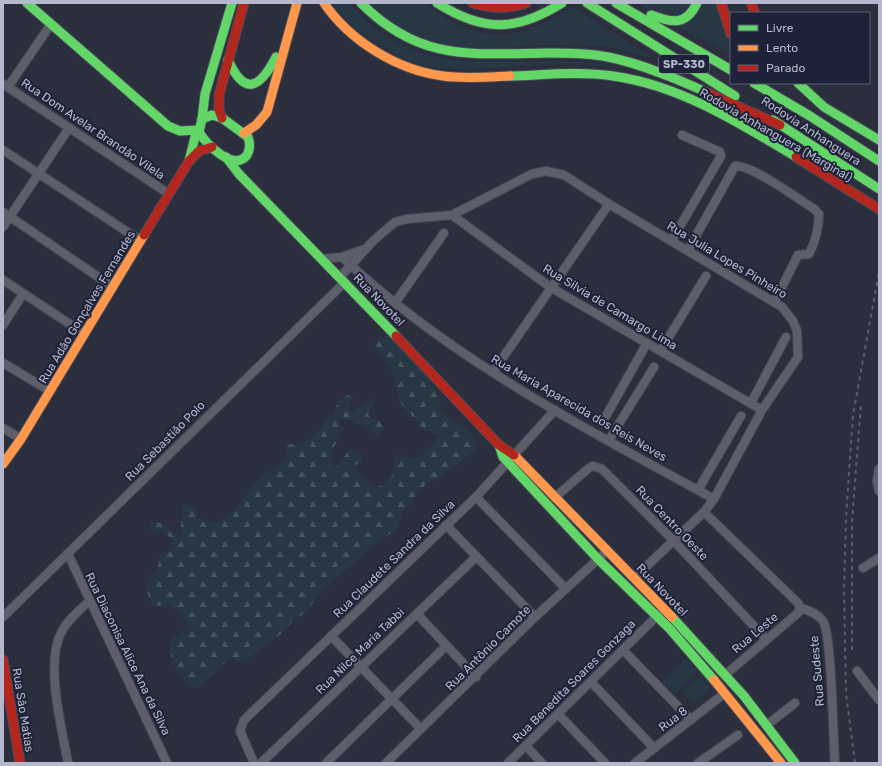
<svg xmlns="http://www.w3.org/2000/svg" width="882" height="766" font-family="Rubik,sans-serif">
  <defs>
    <pattern id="forest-firs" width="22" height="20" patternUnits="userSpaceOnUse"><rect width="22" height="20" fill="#273844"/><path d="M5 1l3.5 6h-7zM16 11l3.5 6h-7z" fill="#44535e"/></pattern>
  </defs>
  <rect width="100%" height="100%" fill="#2b2e3d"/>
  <g fill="#273844">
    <path d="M 331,3 L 350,3 C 407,76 486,60 566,61 C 584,61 601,64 618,67 L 567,64 L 464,69 L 440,68 L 415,63 L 397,56 L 356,29 Z"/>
    <path d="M 368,3 L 425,3 C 474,45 520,44 571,6 L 654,58 L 611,47 L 582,45 L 546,45 L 481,49 L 430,42 L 395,26 Z"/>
    <path d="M 639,3 L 694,3 L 681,17 L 649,10 Z"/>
    <path d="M 704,3 L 716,3 C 720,16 731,43 731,54 L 678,27 Z"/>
    <path d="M 685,659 L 697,671 L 674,694 L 662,683 Z"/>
    <path d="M 699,677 L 710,689 L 694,703 L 683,691 Z"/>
  </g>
  <path fill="url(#forest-firs)" d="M 390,336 C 402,349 427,374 434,388 C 439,397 439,412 448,418 C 460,427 479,431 475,450 L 442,476 L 426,484 L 402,512 L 397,529 L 373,546 L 332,582 L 324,587 L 306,613 L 296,618 L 280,635 L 263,646 L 245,662 L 239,663 L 233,657 L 229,659 L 197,688 C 183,686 165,654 171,641 C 173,636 182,633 187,630 C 189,618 178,611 170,605 L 154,606 C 134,575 162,579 159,555 L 169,552 L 174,544 C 170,533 162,533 152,532 L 149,524 C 161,518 171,530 180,537 C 182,528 179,509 186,504 L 197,509 L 196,517 L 205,522 L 219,522 L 236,509 L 263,474 L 274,469 L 283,462 L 287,454 L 286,443 L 297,445 L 310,439 L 334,413 L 338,401 L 348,395 L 353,396 L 348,409 L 351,412 L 376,398 L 368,415 L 372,419 L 381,421 L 384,428 L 381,433 L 377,435 C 364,426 354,418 338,419 L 342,429 L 332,452 L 331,464 L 333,467 L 336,467 L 348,452 L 357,451 L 362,455 C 362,462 359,464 353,466 L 354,469 L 375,487 C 382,488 393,477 394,470 C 395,465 393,462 394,457 C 402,454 403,457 410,458 C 421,460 433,445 438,437 L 435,433 L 422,428 C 417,418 408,414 402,405 C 395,395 397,383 392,372 C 387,362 378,354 375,343 L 378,339 Z"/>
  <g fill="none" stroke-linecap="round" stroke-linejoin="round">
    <g stroke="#484a56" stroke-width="10">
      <g id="street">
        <path d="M 3,84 L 169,194"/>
        <path d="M 8,87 L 51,24"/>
        <path d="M 3,150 L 141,241"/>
        <path d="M 3,212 L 113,287"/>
        <path d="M 452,215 L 550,287 L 762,410"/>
        <path d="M 3,227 L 69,128"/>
        <path d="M 672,240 L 721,156 L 720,152 L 682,135"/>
        <path d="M 688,250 L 735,166 C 751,164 798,199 814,209 L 819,214 C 819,227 815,242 809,254 L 798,255 L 775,301"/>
        <path d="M 342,257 C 450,359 585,428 714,499"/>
        <path d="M 323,259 L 342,257 L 365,249"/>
        <path d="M 340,277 L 374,240 L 395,222 L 407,219 L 452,215 L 532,174 L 546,171 L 564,175 L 609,204 L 782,307 L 793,321 L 797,331 L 798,357 L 762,410 L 714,499 L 704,512 L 634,578"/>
        <path d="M 3,280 L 85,334"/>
        <path d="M 395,303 L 444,233"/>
        <path d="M 3,325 L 23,294"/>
        <path d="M 661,350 L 706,276"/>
        <path d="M 3,363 L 50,391"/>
        <path d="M 493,372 L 609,204"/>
        <path d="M 751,403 L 786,337"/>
        <path d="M 602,423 L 647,343"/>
        <path d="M 3,428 L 21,439"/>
        <path d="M 609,440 L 654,367"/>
        <path d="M 879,469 L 877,481 L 879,491"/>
        <path d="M 698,490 L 741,416"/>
        <path d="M 476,497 L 566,589"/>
        <path d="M 554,498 L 589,468 L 593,466 L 602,469 L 674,541 L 766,639"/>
        <path d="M 704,512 L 798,603 L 800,608 C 809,610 817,613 823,621 C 832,634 833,741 835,763"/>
        <path d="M 446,525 L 535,617"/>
        <path d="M 68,554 L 167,763"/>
        <path d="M 863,568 L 879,558"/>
        <path d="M 417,614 L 476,677"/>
        <path d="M 3,617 L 345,282"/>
        <path d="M 331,636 L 421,729"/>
        <path d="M 623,650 L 691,720"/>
        <path d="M 857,671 L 879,700"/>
        <path d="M 725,675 L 798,613 L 800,608"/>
        <path d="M 591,682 L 654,748"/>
        <path d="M 558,714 L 605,763"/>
        <path d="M 767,725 L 795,703"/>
        <path d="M 526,746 L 542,763"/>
        <path d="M 68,763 C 62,730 45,663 61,633 C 67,620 79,611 89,601"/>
        <path d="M 254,763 L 240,731 L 244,720 L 476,497 L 555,410"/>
        <path d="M 261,763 L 476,557"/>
        <path d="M 326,763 L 446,646"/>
        <path d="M 386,763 L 535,617 L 607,551"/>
        <path d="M 508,763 L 660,613"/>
        <path d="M 635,763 L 725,693"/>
        <path d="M 698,763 L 738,735"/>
      </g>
    </g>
    <g stroke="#484a56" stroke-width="11">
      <g id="fast">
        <path d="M 27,3 L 168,126 L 180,131 L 199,130"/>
        <path d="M 361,3 C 420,62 471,54 548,53 C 567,53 589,53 608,57 C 642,64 675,78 706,92"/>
        <path d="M 437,3 C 483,32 516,32 562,3"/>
        <path d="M 587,3 L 735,96"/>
        <path d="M 616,3 L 731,70"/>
        <path d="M 651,15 C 672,23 686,26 697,3"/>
        <path d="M 228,60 C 245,97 260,88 276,57"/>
        <path d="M 510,76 C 544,75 579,71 613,76 C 679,85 740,123 796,157"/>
        <path d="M 754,83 L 810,116 L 879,161"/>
        <path d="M 798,83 L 824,107 L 879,140"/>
        <path d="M 212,115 L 222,118 L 248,137 C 250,143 250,150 247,155 C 234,173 205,143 199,132 L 202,119 Z"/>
        <path d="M 202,119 L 205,94 L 232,3"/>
        <path d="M 773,120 L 879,189"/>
        <path d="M 226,157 L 239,174 L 396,336"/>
        <path d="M 189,161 L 195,137 L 199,132"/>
        <path d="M 499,445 L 503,457 L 598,559 L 669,628 L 714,680"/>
        <path d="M 672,617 L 744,696 L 795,763"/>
      </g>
    </g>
    <g stroke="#484a56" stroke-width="11">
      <g id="slow">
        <path d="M 324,3 C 350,41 397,70 443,76 C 465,79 488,77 510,76"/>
        <path d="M 244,133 L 256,125 L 267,112 L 297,3"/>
        <path d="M 514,455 L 672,617"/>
        <path d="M 3,464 L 21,439 L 144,235"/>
        <path d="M 714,680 L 781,763"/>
      </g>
    </g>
    <g stroke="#484a56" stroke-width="11">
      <g id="jam">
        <path d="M 473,3 C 491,9 508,9 526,3"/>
        <path d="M 721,3 L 731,34"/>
        <path d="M 751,3 L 755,13"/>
        <path d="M 706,92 L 780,125"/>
        <path d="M 222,118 L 219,110 L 219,95 L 244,3"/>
        <path d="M 796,157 L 879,209"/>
        <path d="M 144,235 L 189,161 L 199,151 L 212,147"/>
        <path d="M 396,336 L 499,445 L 514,455"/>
        <path d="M 3,660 L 20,763"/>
      </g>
    </g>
    <use href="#street" stroke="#5d5e6a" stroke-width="8"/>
    <use href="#fast" stroke="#63d668" stroke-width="9"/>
    <use href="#slow" stroke="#ff974d" stroke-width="9"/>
    <use href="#jam" stroke="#b3261e" stroke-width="9"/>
    <g stroke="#5a5d68" stroke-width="2" stroke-dasharray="4 4" stroke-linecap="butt">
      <path d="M 852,650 L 852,520 L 861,404"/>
      <path d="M 855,763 L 846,694 L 844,589 L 846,518 L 853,415 L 879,272"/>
    </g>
  </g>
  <g text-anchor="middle" stroke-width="4" stroke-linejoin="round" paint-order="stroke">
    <rect fill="#1d2239" stroke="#888ca1" stroke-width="1" x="659" y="55" width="50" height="18" rx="3"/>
    <g font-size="11" font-weight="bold" fill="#b6b9cd">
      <text x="684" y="68">SP-330</text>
    </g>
    <g font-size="12" fill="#b6b9cd" stroke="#1d2239">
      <text transform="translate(93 129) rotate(34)" y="4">Rua Dom Avelar Brandão Vilela</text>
      <text transform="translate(811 131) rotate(33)" y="4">Rodovia Anhanguera</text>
      <text transform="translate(776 135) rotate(30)" y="4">Rodovia Anhanguera (Marginal)</text>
      <text transform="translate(727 260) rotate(31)" y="4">Rua Julia Lopes Pinheiro</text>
      <text transform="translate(379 300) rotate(46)" y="4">Rua Novotel</text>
      <text transform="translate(87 307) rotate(-59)" y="4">Rua Adão Gonçalves Fernandes</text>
      <text transform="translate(610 307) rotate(31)" y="4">Rua Silvia de Camargo Lima</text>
      <text transform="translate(579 408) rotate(30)" y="4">Rua Maria Aparecida dos Reis Neves</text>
      <text transform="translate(165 441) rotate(-45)" y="4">Rua Sebastião Polo</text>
      <text transform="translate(672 523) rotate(46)" y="4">Rua Centro Oeste</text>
      <text transform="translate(394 559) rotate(-44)" y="4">Rua Claudete Sandra da Silva</text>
      <text transform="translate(662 590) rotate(46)" y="4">Rua Novotel</text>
      <text transform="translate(755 633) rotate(-40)" y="4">Rua Leste</text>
      <text transform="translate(488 648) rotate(-45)" y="4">Rua Antônio Camote</text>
      <text transform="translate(360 651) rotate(-44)" y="4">Rua Nilce Maria Tabbi</text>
      <text transform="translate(128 654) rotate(64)" y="4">Rua Diaconisa Alice Ana da Silva</text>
      <text transform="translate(817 671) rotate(-95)" y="4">Rua Sudeste</text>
      <text transform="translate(574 681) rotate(-45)" y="4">Rua Benedita Soares Gonzaga</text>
      <text transform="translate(23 710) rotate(81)" y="4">Rua São Matias</text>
      <text transform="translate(673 719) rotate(-38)" y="4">Rua 8</text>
    </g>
  </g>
  <rect width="882" height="766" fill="none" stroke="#b6b9cd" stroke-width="8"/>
  <rect x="730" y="12" width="140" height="72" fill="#1d2239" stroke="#5a5e74"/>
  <rect x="738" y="25" width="20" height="6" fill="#63d668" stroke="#5a5e74"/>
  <text x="766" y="32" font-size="12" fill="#b6b9cd">Livre</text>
  <rect x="738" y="45" width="20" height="6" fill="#ff974d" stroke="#5a5e74"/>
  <text x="766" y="52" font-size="12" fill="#b6b9cd">Lento</text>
  <rect x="738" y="65" width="20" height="6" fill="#b3261e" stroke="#5a5e74"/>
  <text x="766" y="72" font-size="12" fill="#b6b9cd">Parado</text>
</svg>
